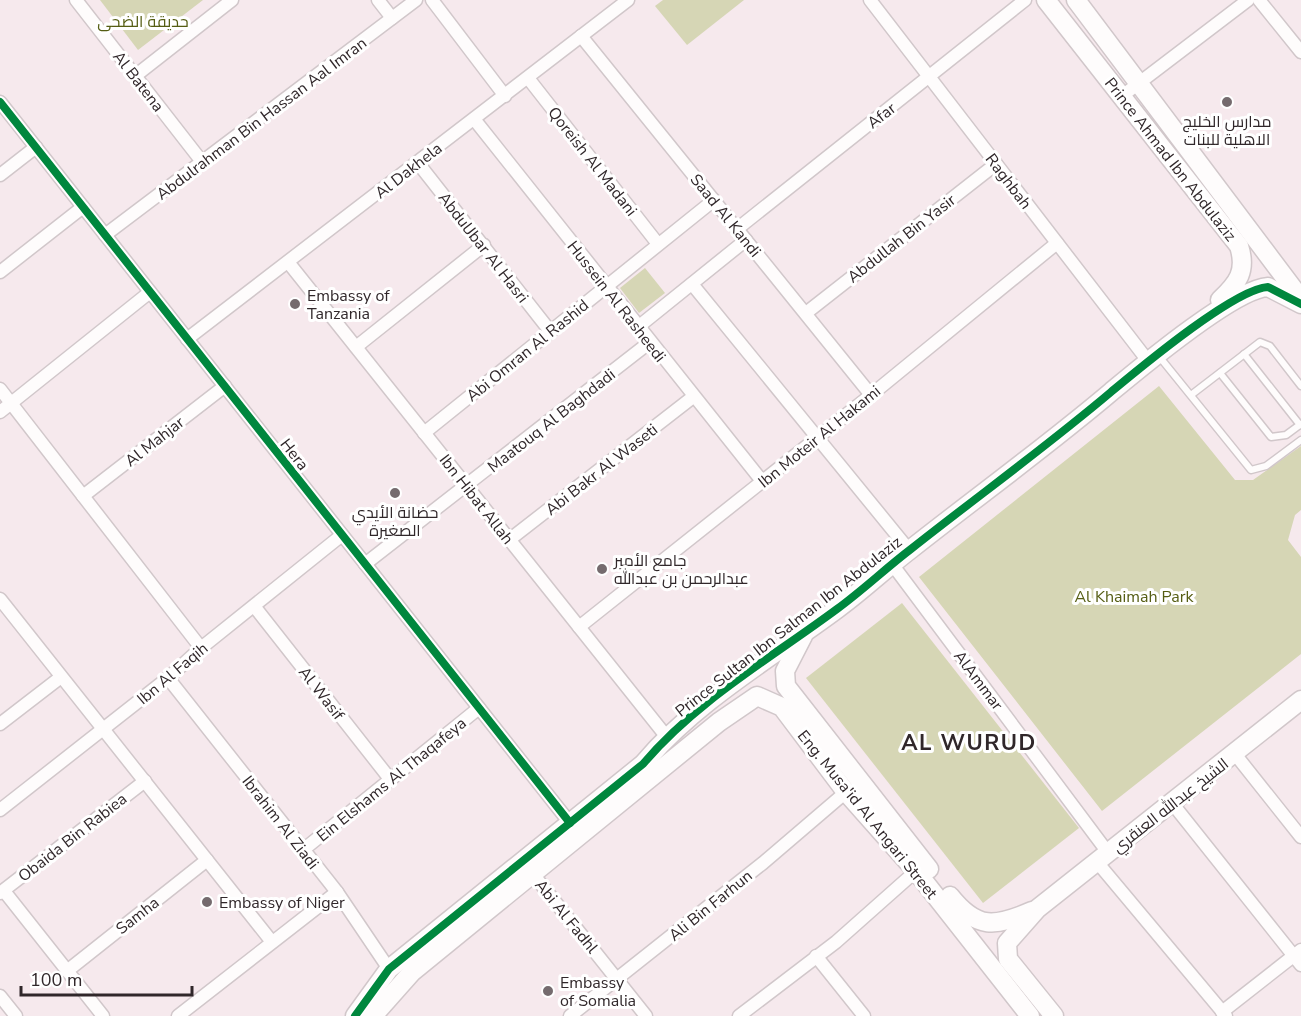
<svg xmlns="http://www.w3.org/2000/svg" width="1301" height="1016" font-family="'Nunito Sans',Cairo,sans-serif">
  <rect width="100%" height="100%" fill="#f6e9ed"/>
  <g fill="#d6d6b5">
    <path d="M 100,0 L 203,0 L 138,50 Z"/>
    <path d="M 663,0 L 744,0 L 687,45 L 655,6 Z"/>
    <path d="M 645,268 L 665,293 L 639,313 L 620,288 Z"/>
    <path d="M 1159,386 L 1235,480 L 1253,480 L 1301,446 L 1301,510 L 1295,515 L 1288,540 L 1301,557 L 1301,654 L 1102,811 L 919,577 Z"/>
    <path d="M 902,603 L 1079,828 L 983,903 L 806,678 Z"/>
  </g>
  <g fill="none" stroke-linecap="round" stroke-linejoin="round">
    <g stroke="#d1c7ca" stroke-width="9">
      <g id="lane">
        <path d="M 1244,354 L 1300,425"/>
        <path d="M 1158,355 L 1251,470 L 1266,466 L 1301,440"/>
        <path d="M 1220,373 L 1271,437 L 1286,435 L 1301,424"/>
        <path d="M 1191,395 L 1260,342 L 1270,346 L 1301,386"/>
      </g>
    </g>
    <g stroke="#d1c7ca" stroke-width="15">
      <g id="street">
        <path d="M 76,0 L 203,163"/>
        <path d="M 378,0 L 392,18"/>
        <path d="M 432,0 L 505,96"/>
        <path d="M 870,0 L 1148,361"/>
        <path d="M 1259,0 L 1301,52"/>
        <path d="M 581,36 L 871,395"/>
        <path d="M 135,76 L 232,0"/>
        <path d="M 528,78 L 658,244"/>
        <path d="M 1122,96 L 1248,0"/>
        <path d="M 0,102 L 570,823"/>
        <path d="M 474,119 L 762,481"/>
        <path d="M 418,163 L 550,331"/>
        <path d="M 0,175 L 36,147"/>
        <path d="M 737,229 L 1025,0"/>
        <path d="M 105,235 L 416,0"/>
        <path d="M 288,262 L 666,736"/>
        <path d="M 0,272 L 83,207"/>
        <path d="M 692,284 L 909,550"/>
        <path d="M 806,313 L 996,164"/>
        <path d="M 638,327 L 746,240"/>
        <path d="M 187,339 L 628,0"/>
        <path d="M 356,347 L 484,245"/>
        <path d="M 0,389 L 201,648"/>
        <path d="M 0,412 L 150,292"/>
        <path d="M 424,433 L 714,200"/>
        <path d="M 83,496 L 225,386"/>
        <path d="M 509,540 L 693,397"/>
        <path d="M 365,564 L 650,342"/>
        <path d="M 892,564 L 1109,854"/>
        <path d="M 0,599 L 272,942"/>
        <path d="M 254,606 L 390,779"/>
        <path d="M 579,627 L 871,395 L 1057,243"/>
        <path d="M 168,678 L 337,892 L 389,969"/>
        <path d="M 0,724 L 61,677"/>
        <path d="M 1235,754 L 1301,837"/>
        <path d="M 1172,803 L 1301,965"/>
        <path d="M 0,810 L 168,678 L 201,648 L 342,535"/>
        <path d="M 303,850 L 479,708"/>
        <path d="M 1097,862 L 1226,1016"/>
        <path d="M 533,874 L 646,1016"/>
        <path d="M 4,891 L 103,1016"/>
        <path d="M 0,893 L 145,781"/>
        <path d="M 816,956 L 864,1016"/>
        <path d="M 67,971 L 207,860"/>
        <path d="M 0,996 L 16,1016"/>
        <path d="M 1222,1012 L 1301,950"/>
        <path d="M 178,1016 L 337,892"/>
        <path d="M 570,1016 L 763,863 L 846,792"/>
        <path d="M 739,1016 L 836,942 L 916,871"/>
      </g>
    </g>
    <g stroke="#d1c7ca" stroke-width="21">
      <g id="secondary">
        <path d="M 1046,0 L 1239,246 C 1247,271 1238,283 1220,300"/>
        <path d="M 1076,0 L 1301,299"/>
        <path d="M 803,636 L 785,671 L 786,686 L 929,869"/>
        <path d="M 950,896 C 977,930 995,927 1032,911"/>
        <path d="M 355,1016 L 389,969 L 643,764 C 696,701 771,658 837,609 C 863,590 886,568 911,549 C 978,496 1046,447 1111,392 C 1140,368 1234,289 1268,287 L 1301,304"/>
        <path d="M 373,1016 L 412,972 L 719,722 L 757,696 L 782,707 L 846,792 L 916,871 L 1030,1016"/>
        <path d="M 1054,1016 L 1008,959 L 1007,943 L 1037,909 L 1301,700"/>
      </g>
    </g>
    <use href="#lane" stroke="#fefcfc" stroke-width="6"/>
    <use href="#street" stroke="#fefcfc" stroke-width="12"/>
    <use href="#secondary" stroke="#fefcfc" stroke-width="18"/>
    <g stroke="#fff" stroke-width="11">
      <g id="cycleway">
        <path d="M 0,102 L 570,823"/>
        <path d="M 355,1016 L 389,969 L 643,764 C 696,701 771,658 837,609 C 863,590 886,568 911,549 C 978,496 1046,447 1111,392 C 1140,368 1234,289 1268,287 L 1301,304"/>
      </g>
    </g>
    <use href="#cycleway" stroke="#00873e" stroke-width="8"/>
  </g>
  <g fill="#756b6e" stroke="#fff" stroke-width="2">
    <circle cx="1227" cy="102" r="6"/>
    <circle cx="295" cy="304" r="6"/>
    <circle cx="395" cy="493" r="6"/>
    <circle cx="602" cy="569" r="6"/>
    <circle cx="207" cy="902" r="6"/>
    <circle cx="548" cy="991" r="6"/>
  </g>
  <g text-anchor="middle" stroke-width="6" stroke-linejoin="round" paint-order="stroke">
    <g font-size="16" fill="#555d13" stroke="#fff">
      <text x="143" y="27">حديقة الضحى</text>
      <text x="1134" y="602">Al Khaimah Park</text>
    </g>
    <g font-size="16" fill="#30272a" stroke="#fff">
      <text transform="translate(139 81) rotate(52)" y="6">Al Batena</text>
      <text transform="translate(881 115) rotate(-38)" y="6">Afar</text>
      <text transform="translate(261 118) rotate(-37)" y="6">Abdulrahman Bin Hassan Aal Imran</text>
      <text transform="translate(1171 159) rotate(52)" y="6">Prince Ahmad Ibn Abdulaziz</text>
      <text transform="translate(593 161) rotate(52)" y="6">Qoreish Al Madani</text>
      <text transform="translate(408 170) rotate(-38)" y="6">Al Dakhela</text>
      <text transform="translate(1009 181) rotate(53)" y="6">Raghbah</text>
      <text transform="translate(726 215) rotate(51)" y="6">Saad Al Kandi</text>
      <text transform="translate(901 238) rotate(-38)" y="6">Abdullah Bin Yasir</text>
      <text transform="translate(484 247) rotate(52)" y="6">AbdulJbar Al Hasri</text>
      <text transform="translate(617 301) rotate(52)" y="6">Hussein Al Rasheedi</text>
      <text transform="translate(527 350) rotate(-39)" y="6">Abi Omran Al Rashid</text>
      <text transform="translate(551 420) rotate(-38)" y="6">Maatouq Al Baghdadi</text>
      <text transform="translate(819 436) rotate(-39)" y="6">Ibn Moteir Al Hakami</text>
      <text transform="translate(154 441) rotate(-38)" y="6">Al Mahjar</text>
      <text transform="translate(295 454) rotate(52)" y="6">Hera</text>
      <text transform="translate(601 469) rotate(-38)" y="6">Abi Bakr Al Waseti</text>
      <text transform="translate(477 499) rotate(52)" y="6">Ibn Hibat Allah</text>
      <text transform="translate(788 626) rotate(-38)" y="6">Prince Sultan Ibn Salman Ibn Abdulaziz</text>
      <text transform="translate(172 673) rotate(-40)" y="6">Ibn Al Faqih</text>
      <text transform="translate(979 680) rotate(53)" y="6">AlAmmar</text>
      <text transform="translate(322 693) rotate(52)" y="6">Al Wasif</text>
      <text transform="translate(391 779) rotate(-39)" y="6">Ein Elshams Al Thaqafeya</text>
      <text transform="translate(1170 805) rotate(-38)" y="6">الشيخ عبدالله العنقري</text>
      <text transform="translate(868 814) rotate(51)" y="6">Eng. Musa'id Al Angari Street</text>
      <text transform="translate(281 822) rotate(52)" y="6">Ibrahim Al Ziadi</text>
      <text transform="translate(72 837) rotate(-38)" y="6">Obaida Bin Rabiea</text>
      <text transform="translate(710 905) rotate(-39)" y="6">Ali Bin Farhun</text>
      <text transform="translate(137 915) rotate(-38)" y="6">Samha</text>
      <text transform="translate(567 916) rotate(51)" y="6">Abi Al Fadhl</text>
    </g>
    <g font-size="16" fill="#30272a" stroke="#fff" text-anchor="start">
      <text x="1227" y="127" text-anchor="middle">مدارس الخليج<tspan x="1227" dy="18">الاهلية للبنات</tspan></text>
      <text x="307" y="301">Embassy of<tspan x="307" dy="18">Tanzania</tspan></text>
      <text x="395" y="518" text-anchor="middle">حضانة الأيدي<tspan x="395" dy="18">الصغيرة</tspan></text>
      <text x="614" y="566">جامع الأمير<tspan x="614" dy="18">عبدالرحمن بن عبدالله</tspan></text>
      <text x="219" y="908">Embassy of Niger</text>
      <text x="560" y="988">Embassy<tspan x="560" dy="18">of Somalia</tspan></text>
    </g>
    <g font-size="22" font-weight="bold" letter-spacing="1.5" fill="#30272a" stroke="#fff">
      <text x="969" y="750">AL WURUD</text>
    </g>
  </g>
  <path d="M21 986v9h171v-9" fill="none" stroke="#30272a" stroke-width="3"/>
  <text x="30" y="986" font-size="18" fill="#30272a" stroke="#ffffff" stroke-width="4.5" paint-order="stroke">100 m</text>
</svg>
